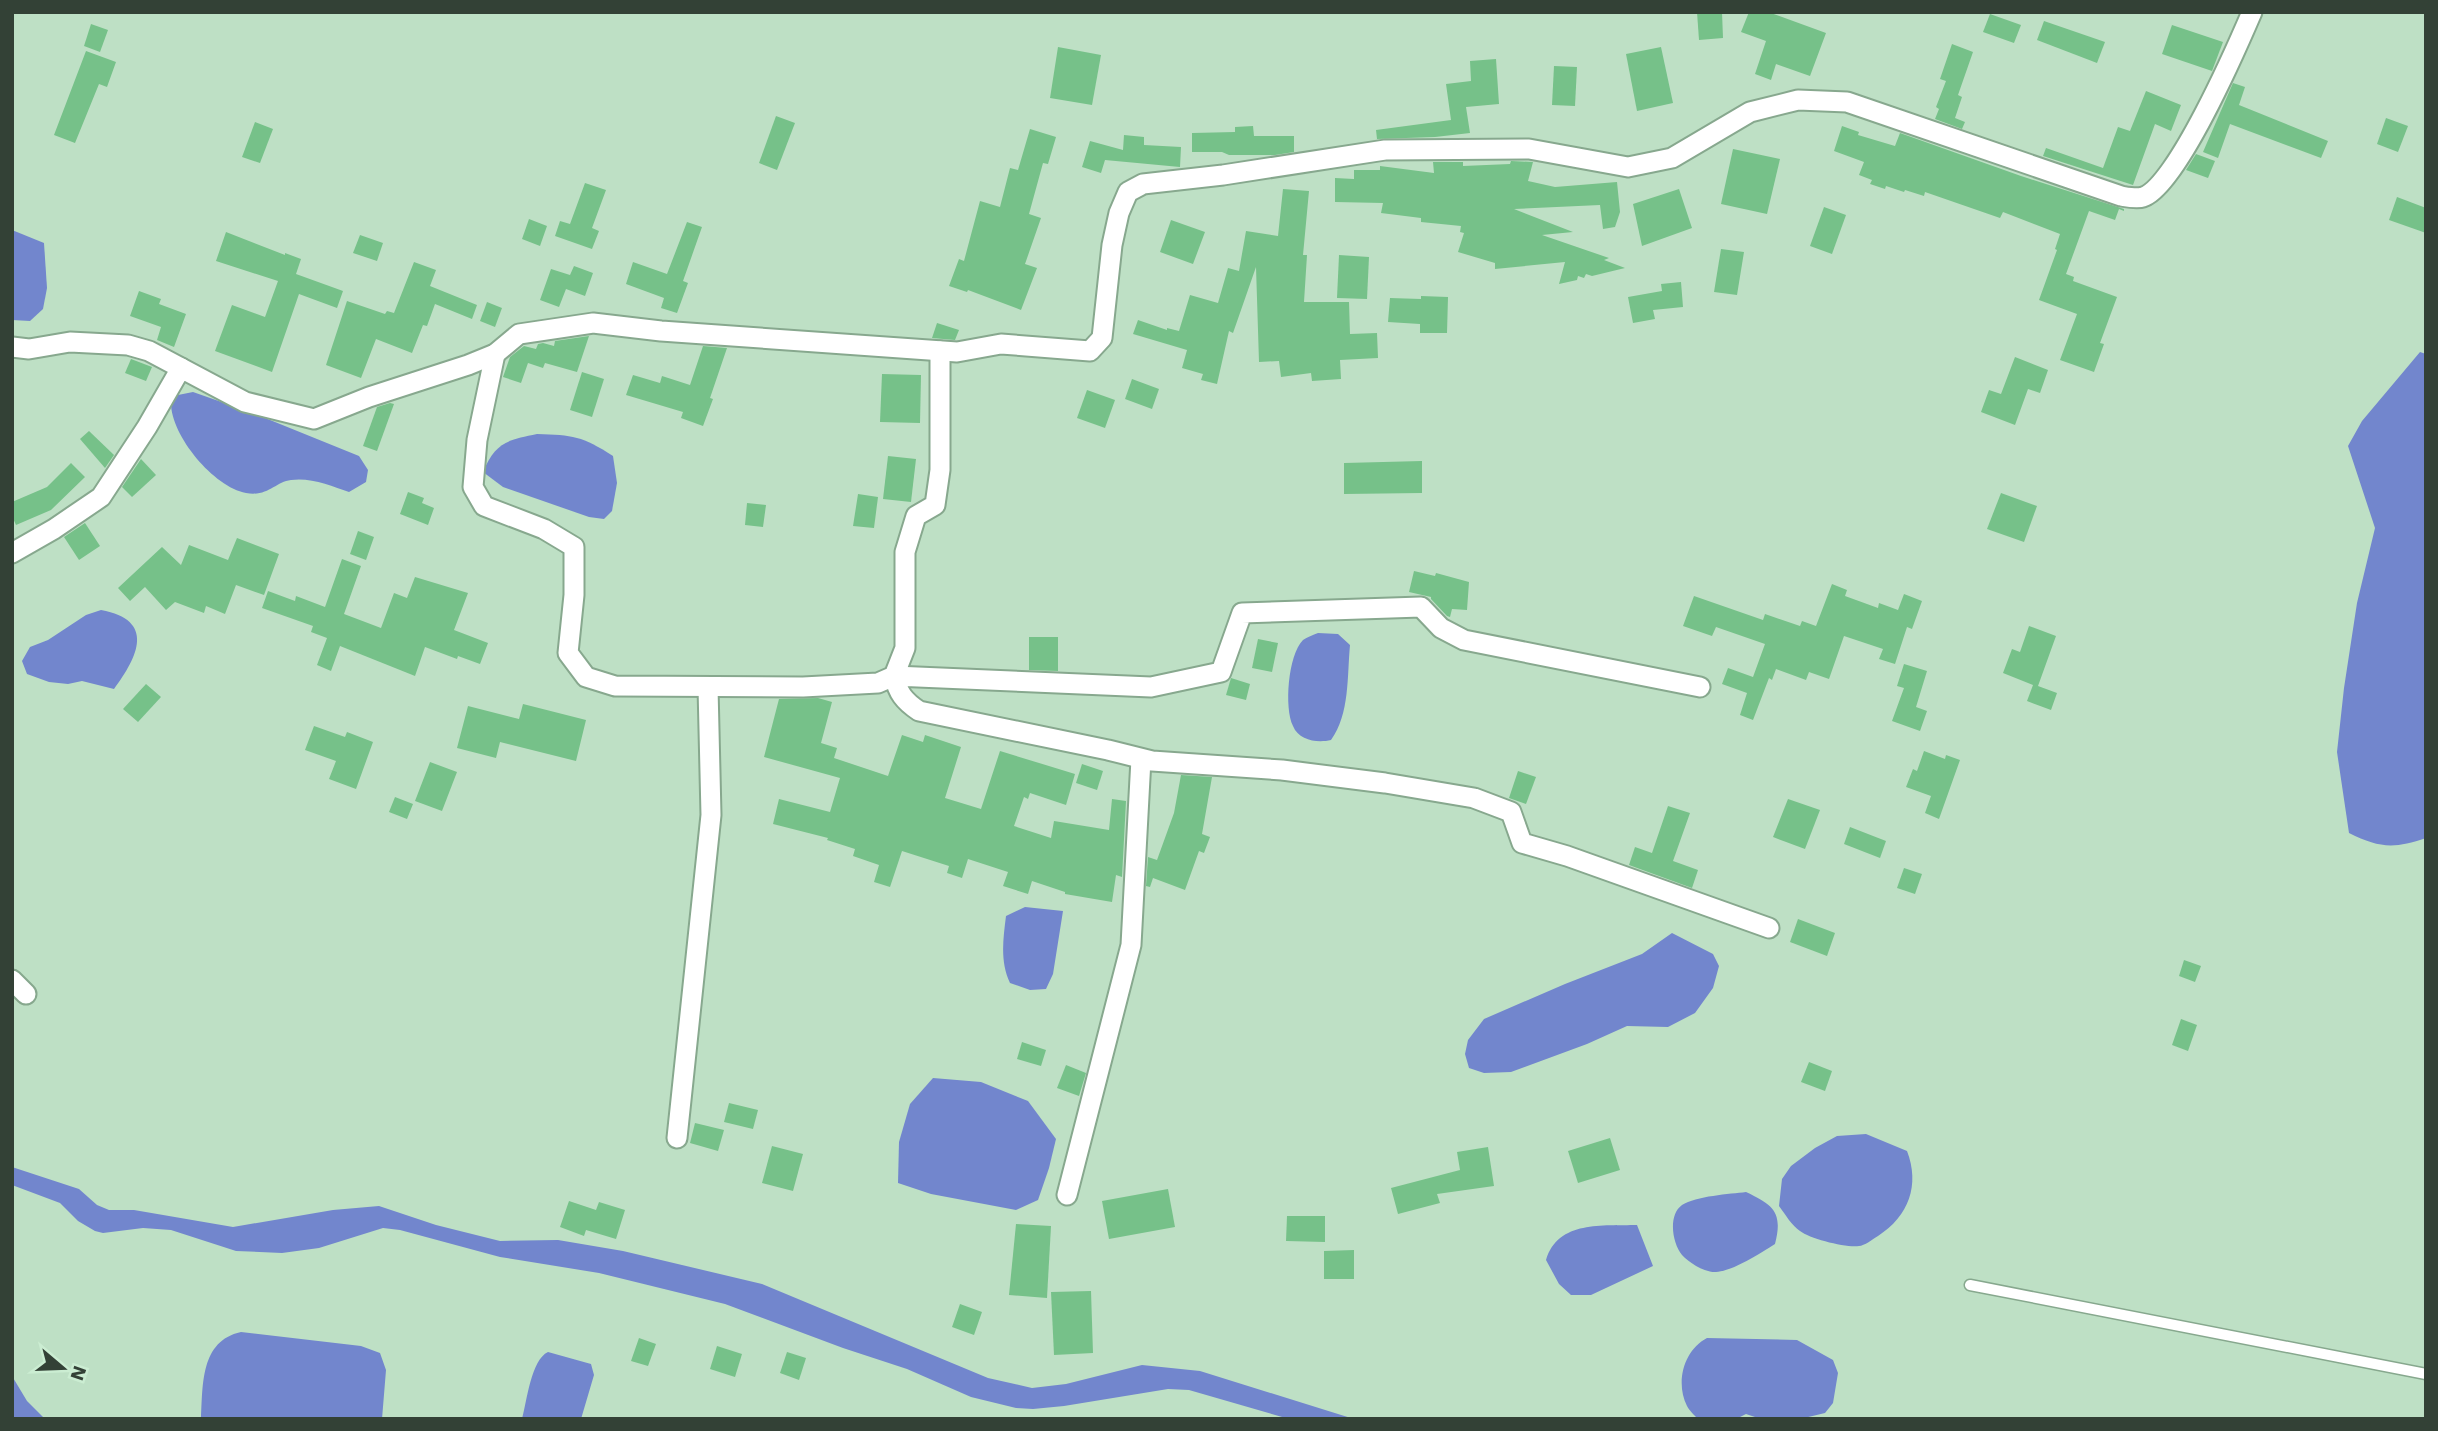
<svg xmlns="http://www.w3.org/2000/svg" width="2438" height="1431" font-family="'Work Sans',sans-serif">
  <rect width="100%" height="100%" fill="#bee0c5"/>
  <g fill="#7286cd">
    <path d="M 12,230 L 44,243 L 47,288 L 43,309 L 30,321 L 12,320 Z"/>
    <path d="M 2420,352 L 2426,354 L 2426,838 C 2394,849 2379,848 2349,833 L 2337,752 L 2344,688 L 2357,603 L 2375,528 L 2348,446 L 2362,421 Z"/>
    <path d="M 193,392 L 250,412 L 359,456 L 368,470 L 366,482 L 349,492 C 332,486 310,477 291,480 C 275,482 268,497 246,493 C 214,487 171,436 171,403 L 178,395 Z"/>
    <path d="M 537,434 C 573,435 582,436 613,456 L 617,483 L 612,511 L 604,519 L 589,517 L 503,487 L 483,472 C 495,443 507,440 537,434 Z"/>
    <path d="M 101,610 C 156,620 138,657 114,689 L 82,681 L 68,684 L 49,682 L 27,674 L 22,661 L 30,647 L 48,640 L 86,615 Z"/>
    <path d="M 1318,633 L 1338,634 L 1350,645 C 1347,676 1350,714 1331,740 C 1318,743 1299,741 1293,726 C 1284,708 1288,655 1303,640 C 1307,637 1313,635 1318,633 Z"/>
    <path d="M 1025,907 L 1063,911 L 1053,974 L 1046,989 L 1030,990 L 1010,983 C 1000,962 1003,940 1006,916 Z"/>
    <path d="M 1672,933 L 1713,954 L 1719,966 L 1713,988 L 1695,1013 L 1668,1027 L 1627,1026 L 1587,1044 L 1511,1072 L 1484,1073 L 1469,1068 L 1465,1054 L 1468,1040 L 1484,1019 L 1565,984 L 1642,954 Z"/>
    <path d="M 933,1078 L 981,1082 L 1028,1101 L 1056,1139 L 1049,1168 L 1038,1200 L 1016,1210 L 931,1194 L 898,1183 L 899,1142 L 910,1104 Z"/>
    <path d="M 1866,1134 L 1907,1151 C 1920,1185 1909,1216 1878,1236 C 1873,1239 1864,1246 1859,1246 C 1847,1248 1810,1239 1800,1231 C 1792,1226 1785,1214 1779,1206 L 1782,1179 L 1791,1166 L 1815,1148 L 1837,1136 Z"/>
    <path d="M 12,1167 L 79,1189 L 97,1205 L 109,1210 L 134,1210 L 233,1227 L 333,1210 L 379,1206 L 436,1225 L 500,1241 L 558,1240 L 623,1251 L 762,1284 L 988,1378 L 1032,1388 L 1066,1384 L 1142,1365 L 1200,1371 L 1354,1419 L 1289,1419 L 1189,1390 L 1168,1389 L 1064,1406 L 1033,1409 L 1016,1408 L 971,1397 L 907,1369 L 843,1348 L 725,1304 L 599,1273 L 500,1257 L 400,1230 L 383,1228 L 319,1248 L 282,1253 L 236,1251 L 171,1230 L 143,1228 L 103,1233 L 95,1231 L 78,1221 L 60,1203 L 12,1185 Z"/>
    <path d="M 1746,1192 C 1774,1205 1783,1213 1775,1244 C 1761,1253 1733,1271 1716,1272 C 1706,1273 1689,1263 1682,1255 C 1672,1243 1668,1215 1682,1205 C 1696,1196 1730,1194 1746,1192 Z"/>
    <path d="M 1637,1225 L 1653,1266 L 1591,1295 L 1571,1295 L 1559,1284 L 1546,1260 C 1558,1220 1603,1226 1637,1225 Z"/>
    <path d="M 241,1332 L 361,1346 L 380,1353 L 386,1370 L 382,1419 L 201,1419 C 203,1385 200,1341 241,1332 Z"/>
    <path d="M 1707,1338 L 1797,1340 L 1833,1360 L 1838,1373 L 1833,1403 L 1825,1413 L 1800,1419 L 1761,1419 L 1746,1414 L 1736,1419 L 1698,1419 C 1694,1415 1689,1410 1687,1406 C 1675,1382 1684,1350 1707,1338 Z"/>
    <path d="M 548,1352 L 591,1364 L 594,1375 L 581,1419 L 522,1419 C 527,1401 531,1360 548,1352 Z"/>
    <path d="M 12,1376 L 27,1401 L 45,1419 L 15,1419 L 12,1415 Z"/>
  </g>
  <g fill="#76c189">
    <path d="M 1697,12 L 1722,12 L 1723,38 L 1699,40 Z"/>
    <path d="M 1749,12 L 1768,12 L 1826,33 L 1810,76 L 1776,64 L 1771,80 L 1755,74 L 1766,41 L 1741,32 Z"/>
    <path d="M 1990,14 L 2021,25 L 2014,43 L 1983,32 Z"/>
    <path d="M 2044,21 L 2105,42 L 2097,63 L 2037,40 Z"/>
    <path d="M 91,24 L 108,30 L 100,52 L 84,46 Z"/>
    <path d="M 2172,25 L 2223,42 L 2212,71 L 2162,54 Z"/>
    <path d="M 1952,44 L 1973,52 L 1958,95 L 1962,97 L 1955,118 L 1965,122 L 1962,129 L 1935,119 L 1939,109 L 1936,107 L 1946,81 L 1940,79 Z"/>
    <path d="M 1058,47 L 1101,55 L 1092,105 L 1050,98 Z"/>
    <path d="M 1661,47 L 1673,103 L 1637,111 L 1626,54 Z"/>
    <path d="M 86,51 L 116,62 L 107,87 L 99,84 L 75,143 L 54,135 Z"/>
    <path d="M 1496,59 L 1499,104 L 1466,107 L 1470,133 L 1435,137 L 1377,139 L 1376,130 L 1451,120 L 1446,84 L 1471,81 L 1470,61 Z"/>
    <path d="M 1554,66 L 1577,67 L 1575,106 L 1552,105 Z"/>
    <path d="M 2233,83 L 2245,87 L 2239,105 L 2328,141 L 2321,158 L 2230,124 L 2218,158 L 2203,152 Z"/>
    <path d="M 2146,91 L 2181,105 L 2171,131 L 2155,124 L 2133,185 L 2043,156 L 2046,148 L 2103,168 L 2118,127 L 2130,131 Z"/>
    <path d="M 776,116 L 795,123 L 777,170 L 759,163 Z"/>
    <path d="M 2386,118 L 2408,126 L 2398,152 L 2377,144 Z"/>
    <path d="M 255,122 L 273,129 L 260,163 L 242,157 Z"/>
    <path d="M 1253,126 L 1254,136 L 1294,136 L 1294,152 L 1275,155 L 1229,155 L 1222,152 L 1192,152 L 1192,133 L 1235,132 L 1235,127 Z"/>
    <path d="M 1842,126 L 1859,132 L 1858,135 L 1895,146 L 1900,133 L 2021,176 L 2124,209 L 2124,211 L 2119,209 L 2115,220 L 2089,211 L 2066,274 L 2074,277 L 2073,281 L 2117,297 L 2100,343 L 2104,344 L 2094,372 L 2060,360 L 2077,314 L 2039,300 L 2057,250 L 2055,249 L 2060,234 L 2003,212 L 2000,218 L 1925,192 L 1924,196 L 1905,190 L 1904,192 L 1886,186 L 1885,189 L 1870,184 L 1872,180 L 1859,175 L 1864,162 L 1834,151 Z"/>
    <path d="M 1030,129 L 1056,137 L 1048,164 L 1043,163 L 1029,214 L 1041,218 L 1025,264 L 1037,268 L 1021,310 L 968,290 L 967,292 L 949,286 L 959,259 L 964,261 L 980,201 L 1000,207 L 1010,168 L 1018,170 Z"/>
    <path d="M 1124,135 L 1144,137 L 1144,145 L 1181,147 L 1180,167 L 1105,160 L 1101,173 L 1082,167 L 1090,141 L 1123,150 Z"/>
    <path d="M 1733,149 L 1780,159 L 1767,214 L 1721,204 Z"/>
    <path d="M 2196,154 L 2215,161 L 2208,178 L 2186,170 Z"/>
    <path d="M 1511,161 L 1533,162 L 1528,181 L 1555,187 L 1617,182 L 1620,212 L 1615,227 L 1603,229 L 1600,205 L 1514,209 L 1573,232 L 1542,235 L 1609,258 L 1604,260 L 1625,268 L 1592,276 L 1586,274 L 1584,278 L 1578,276 L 1577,280 L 1559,284 L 1565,262 L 1495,269 L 1495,263 L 1458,252 L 1464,233 L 1460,232 L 1461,226 L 1421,222 L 1421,218 L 1381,213 L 1383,203 L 1335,202 L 1335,178 L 1354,179 L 1354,170 L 1380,170 L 1380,166 L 1434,173 L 1433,162 L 1463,162 L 1463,166 L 1510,164 Z"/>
    <path d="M 585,183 L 606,190 L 592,228 L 599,231 L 592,249 L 555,236 L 560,221 L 570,224 Z"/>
    <path d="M 1283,189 L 1309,191 L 1303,255 L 1307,255 L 1304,302 L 1349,302 L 1350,334 L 1377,333 L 1378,358 L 1340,360 L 1341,379 L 1312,381 L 1311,373 L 1281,377 L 1279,361 L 1259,362 L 1256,267 L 1233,333 L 1229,331 L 1217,384 L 1201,380 L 1203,374 L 1182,368 L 1187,350 L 1133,334 L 1138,320 L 1167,330 L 1167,328 L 1179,331 L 1190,295 L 1218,303 L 1228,268 L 1239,271 L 1246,231 L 1278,236 Z"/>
    <path d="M 1679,189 L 1692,228 L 1642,246 L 1633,204 Z"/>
    <path d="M 2397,197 L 2426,208 L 2426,233 L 2389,220 Z"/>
    <path d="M 1824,207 L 1846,215 L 1832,254 L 1810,246 Z"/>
    <path d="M 529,219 L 547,226 L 540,246 L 522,239 Z"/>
    <path d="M 1171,220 L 1205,232 L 1193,264 L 1160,252 Z"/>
    <path d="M 687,222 L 702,227 L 683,281 L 688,283 L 677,313 L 661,308 L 664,298 L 626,284 L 633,262 L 667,274 Z"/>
    <path d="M 226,232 L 285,255 L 285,253 L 301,259 L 296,274 L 343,291 L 337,308 L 299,294 L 272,372 L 215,351 L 232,305 L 265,317 L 278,281 L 216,261 Z"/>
    <path d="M 360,235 L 383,243 L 377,261 L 353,253 Z"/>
    <path d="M 1721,249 L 1744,252 L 1737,295 L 1714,292 Z"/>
    <path d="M 1339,255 L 1369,257 L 1367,299 L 1337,298 Z"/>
    <path d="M 414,262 L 436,270 L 430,286 L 477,305 L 472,319 L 435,304 L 427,326 L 423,325 L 412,353 L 376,339 L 361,378 L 326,365 L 347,301 L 385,314 L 387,311 L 394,313 Z"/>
    <path d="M 574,266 L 593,273 L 585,296 L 566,289 L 559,307 L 540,300 L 551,269 L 570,275 Z"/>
    <path d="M 1681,282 L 1683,307 L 1653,310 L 1655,319 L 1633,323 L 1628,297 L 1662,291 L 1661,284 Z"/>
    <path d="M 139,291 L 161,299 L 159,304 L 186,314 L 174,347 L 157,340 L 161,327 L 130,316 Z"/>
    <path d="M 1421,296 L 1448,297 L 1447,333 L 1420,333 L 1420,324 L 1388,322 L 1390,298 L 1421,299 Z"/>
    <path d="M 487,302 L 502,308 L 495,327 L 480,321 Z"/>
    <path d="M 937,323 L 959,330 L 955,340 L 932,338 Z"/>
    <path d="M 589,336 L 577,372 L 545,363 L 543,368 L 528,363 L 521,383 L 503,377 L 510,357 L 524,346 L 536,349 L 538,344 L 543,343 L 554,346 L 555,341 Z"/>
    <path d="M 703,346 L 727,348 L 710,398 L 713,399 L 703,426 L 681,418 L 683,412 L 626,395 L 633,375 L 660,383 L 662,376 L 690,385 Z"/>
    <path d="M 2015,357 L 2048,370 L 2040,393 L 2028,389 L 2015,425 L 1981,412 L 1989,390 L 2001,394 Z"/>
    <path d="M 131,359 L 152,367 L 146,381 L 125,373 Z"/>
    <path d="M 582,372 L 604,379 L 592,417 L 570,410 Z"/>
    <path d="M 882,374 L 921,375 L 920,423 L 880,422 Z"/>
    <path d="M 1132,379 L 1159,389 L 1152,409 L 1125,399 Z"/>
    <path d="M 1087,390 L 1115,400 L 1105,428 L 1077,418 Z"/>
    <path d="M 390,403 L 394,404 L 377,451 L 363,446 L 377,407 Z"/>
    <path d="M 89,431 L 114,455 L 105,468 L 80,439 Z"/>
    <path d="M 888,456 L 916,459 L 911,502 L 883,499 Z"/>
    <path d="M 141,459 L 156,475 L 132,497 L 122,487 Z"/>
    <path d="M 1422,461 L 1422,493 L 1344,494 L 1344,463 Z"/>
    <path d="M 71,463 L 85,477 L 51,510 L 16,525 L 12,516 L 12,502 L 47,487 Z"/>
    <path d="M 408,492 L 424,498 L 422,503 L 434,508 L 428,525 L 400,514 Z"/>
    <path d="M 2001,493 L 2037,506 L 2024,542 L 1987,529 Z"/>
    <path d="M 858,494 L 878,497 L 874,528 L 853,526 Z"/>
    <path d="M 747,503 L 766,505 L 763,527 L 745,525 Z"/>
    <path d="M 85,523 L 100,546 L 79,560 L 64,537 Z"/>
    <path d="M 358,531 L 374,537 L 366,560 L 350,554 Z"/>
    <path d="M 237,538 L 279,554 L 264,595 L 236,585 L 225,614 L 206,606 L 204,613 L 175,602 L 166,610 L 145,587 L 130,601 L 118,588 L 162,547 L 181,565 L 189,545 L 228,560 Z"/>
    <path d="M 342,559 L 361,566 L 344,614 L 381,628 L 394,593 L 407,598 L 415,577 L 468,593 L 454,630 L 488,643 L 480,664 L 458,656 L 457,659 L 425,647 L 415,676 L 340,646 L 331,671 L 317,665 L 327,638 L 311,632 L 313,626 L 262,608 L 268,591 L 295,601 L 296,596 L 325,607 Z"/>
    <path d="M 1414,571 L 1435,576 L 1436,573 L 1469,582 L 1467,610 L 1452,609 L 1450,617 L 1447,616 L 1431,599 L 1431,597 L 1409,592 Z"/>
    <path d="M 1832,584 L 1847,590 L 1845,596 L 1878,608 L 1879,603 L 1898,610 L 1904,594 L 1922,601 L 1912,629 L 1907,627 L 1895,664 L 1879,659 L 1883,649 L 1844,636 L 1829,679 L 1809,672 L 1806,680 L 1776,669 L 1772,680 L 1769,678 L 1753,720 L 1740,715 L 1747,693 L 1722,684 L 1728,668 L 1753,677 L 1765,644 L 1716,627 L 1712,636 L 1683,626 L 1694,596 L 1763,620 L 1765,614 L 1800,626 L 1802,621 L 1816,626 Z"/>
    <path d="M 2029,626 L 2056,636 L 2038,686 L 2057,693 L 2051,710 L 2027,701 L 2033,685 L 2003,673 L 2012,649 L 2020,652 Z"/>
    <path d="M 1029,637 L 1058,637 L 1058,671 L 1029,670 Z"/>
    <path d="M 1258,639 L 1278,643 L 1272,672 L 1252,668 Z"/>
    <path d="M 1904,664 L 1927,671 L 1916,707 L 1927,711 L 1920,731 L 1892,721 L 1904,688 L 1897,686 Z"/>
    <path d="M 1231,678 L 1250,684 L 1246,700 L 1226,695 Z"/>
    <path d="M 146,684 L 161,697 L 138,722 L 123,709 Z"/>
    <path d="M 818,698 L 832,702 L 821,743 L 837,748 L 834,758 L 888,776 L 902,735 L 923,742 L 925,735 L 961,747 L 945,798 L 981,809 L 1000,751 L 1075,774 L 1066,805 L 1030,793 L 1028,799 L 1024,797 L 1014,826 L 1051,838 L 1054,821 L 1109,830 L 1112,799 L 1126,801 L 1122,877 L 1116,875 L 1112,902 L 1065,894 L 1065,892 L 1032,881 L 1028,894 L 1003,886 L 1008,872 L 968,859 L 962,878 L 947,873 L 949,866 L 902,851 L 890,887 L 874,882 L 879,865 L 853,856 L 855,849 L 827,840 L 828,838 L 773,824 L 779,799 L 830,812 L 840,778 L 764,757 L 779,699 Z"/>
    <path d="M 523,704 L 586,720 L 576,761 L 500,742 L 496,758 L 457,748 L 468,706 L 519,719 Z"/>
    <path d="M 314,726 L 345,737 L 347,732 L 373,742 L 356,789 L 329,779 L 336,761 L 305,750 Z"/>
    <path d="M 1924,751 L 1945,759 L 1946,755 L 1960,760 L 1939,819 L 1925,813 L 1931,796 L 1906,787 L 1913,769 L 1917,771 Z"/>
    <path d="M 430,762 L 457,772 L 442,811 L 415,801 Z"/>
    <path d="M 1082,764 L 1103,771 L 1097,790 L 1076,783 Z"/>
    <path d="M 1518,771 L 1536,777 L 1526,804 L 1509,798 Z"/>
    <path d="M 1181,775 L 1212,777 L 1202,834 L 1210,837 L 1204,853 L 1199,851 L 1185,890 L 1153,878 L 1150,887 L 1146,886 L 1148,857 L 1157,860 L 1174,813 Z"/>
    <path d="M 395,797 L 413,804 L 407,819 L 389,812 Z"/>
    <path d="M 1788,799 L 1820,810 L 1805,849 L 1773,837 Z"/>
    <path d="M 1668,806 L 1690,813 L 1673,861 L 1698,870 L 1692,888 L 1629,865 L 1635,847 L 1652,853 Z"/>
    <path d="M 1850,827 L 1886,841 L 1880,858 L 1844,844 Z"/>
    <path d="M 1904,868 L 1922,874 L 1915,894 L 1897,888 Z"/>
    <path d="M 1798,919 L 1835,933 L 1827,956 L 1790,942 Z"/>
    <path d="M 2184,960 L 2201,966 L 2195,982 L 2179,976 Z"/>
    <path d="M 2181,1019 L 2197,1025 L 2188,1051 L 2172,1045 Z"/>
    <path d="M 1022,1042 L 1046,1050 L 1041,1066 L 1017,1059 Z"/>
    <path d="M 1809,1062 L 1832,1071 L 1825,1091 L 1801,1082 Z"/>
    <path d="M 1066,1065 L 1086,1073 L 1079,1096 L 1057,1088 Z"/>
    <path d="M 729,1103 L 758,1110 L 753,1129 L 724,1122 Z"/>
    <path d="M 695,1123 L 724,1130 L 718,1151 L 690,1143 Z"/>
    <path d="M 1610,1138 L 1620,1170 L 1578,1183 L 1568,1151 Z"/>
    <path d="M 772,1146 L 803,1154 L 793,1191 L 762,1183 Z"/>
    <path d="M 1488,1147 L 1494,1186 L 1437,1194 L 1440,1203 L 1398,1214 L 1391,1188 L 1460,1170 L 1457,1152 Z"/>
    <path d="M 1168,1189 L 1175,1227 L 1109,1239 L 1102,1201 Z"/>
    <path d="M 569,1201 L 596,1210 L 599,1202 L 625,1210 L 616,1239 L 586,1230 L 584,1236 L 560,1227 Z"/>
    <path d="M 1287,1216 L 1325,1216 L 1325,1242 L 1286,1241 Z"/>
    <path d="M 1016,1224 L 1051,1226 L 1047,1298 L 1009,1295 Z"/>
    <path d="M 1354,1250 L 1354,1279 L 1324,1279 L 1324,1251 Z"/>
    <path d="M 1091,1291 L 1093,1353 L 1054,1355 L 1051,1292 Z"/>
    <path d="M 960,1304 L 982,1312 L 974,1335 L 952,1327 Z"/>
    <path d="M 639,1338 L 656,1344 L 648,1366 L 631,1361 Z"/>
    <path d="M 717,1346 L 742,1354 L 735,1377 L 710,1369 Z"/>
    <path d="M 787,1352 L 806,1358 L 799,1380 L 780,1373 Z"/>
  </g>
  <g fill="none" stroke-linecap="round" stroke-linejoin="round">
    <g stroke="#87a88e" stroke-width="13">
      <path id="service" d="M 1970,1285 L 2426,1374"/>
    </g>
    <g stroke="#87a88e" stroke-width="23">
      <g id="minor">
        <path d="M 12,347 L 29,349 L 70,342 L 128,345 L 149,351 L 181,368"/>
        <path d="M 495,354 L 477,440 L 473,487 L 484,506 L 544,529 L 574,547 L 574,595 L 568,653 L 586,677 L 615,686 L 803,687 L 878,683 L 894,676 L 905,648 L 905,552 L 916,516 L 935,505 L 940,470 L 940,351"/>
        <path d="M 12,553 L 54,529 L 101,497 L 147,427 L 181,368 L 245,402 L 314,419 L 369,397 L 468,365 L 495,354 L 519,334 L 593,323 L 661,331 L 957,352 L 1001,344 L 1090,351 L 1102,338 L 1112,245 L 1119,213 L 1128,192 L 1143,184 L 1223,175 L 1385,150 L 1529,149 L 1628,167 L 1672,158 L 1750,112 L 1798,100 L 1847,102 L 2121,196 C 2127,197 2137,199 2143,197 C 2176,187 2237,47 2252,12"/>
        <path d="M 1700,687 L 1464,640 L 1441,628 L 1421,607 L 1242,613 L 1221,672 L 1151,687 L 894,676 C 898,693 904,701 919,711 L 1108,750 L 1152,761 L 1282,770 L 1385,783 L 1474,798 L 1511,812 L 1522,843 L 1567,856 L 1769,928"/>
        <path d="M 12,980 L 26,994"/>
        <path d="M 677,1138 L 711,815 L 708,687"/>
        <path d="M 1067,1195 L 1131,945 L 1141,759"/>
      </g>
    </g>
    <use href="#service" stroke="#fff" stroke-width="10"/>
    <use href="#minor" stroke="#fff" stroke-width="19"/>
  </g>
  <rect width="2438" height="1431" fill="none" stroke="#334136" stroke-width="28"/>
  <g transform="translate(63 1368) rotate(109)" stroke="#cbedd2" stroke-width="5" paint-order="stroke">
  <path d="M0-5L12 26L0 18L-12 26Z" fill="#334136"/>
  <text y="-10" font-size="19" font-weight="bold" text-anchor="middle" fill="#334136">N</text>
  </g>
</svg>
